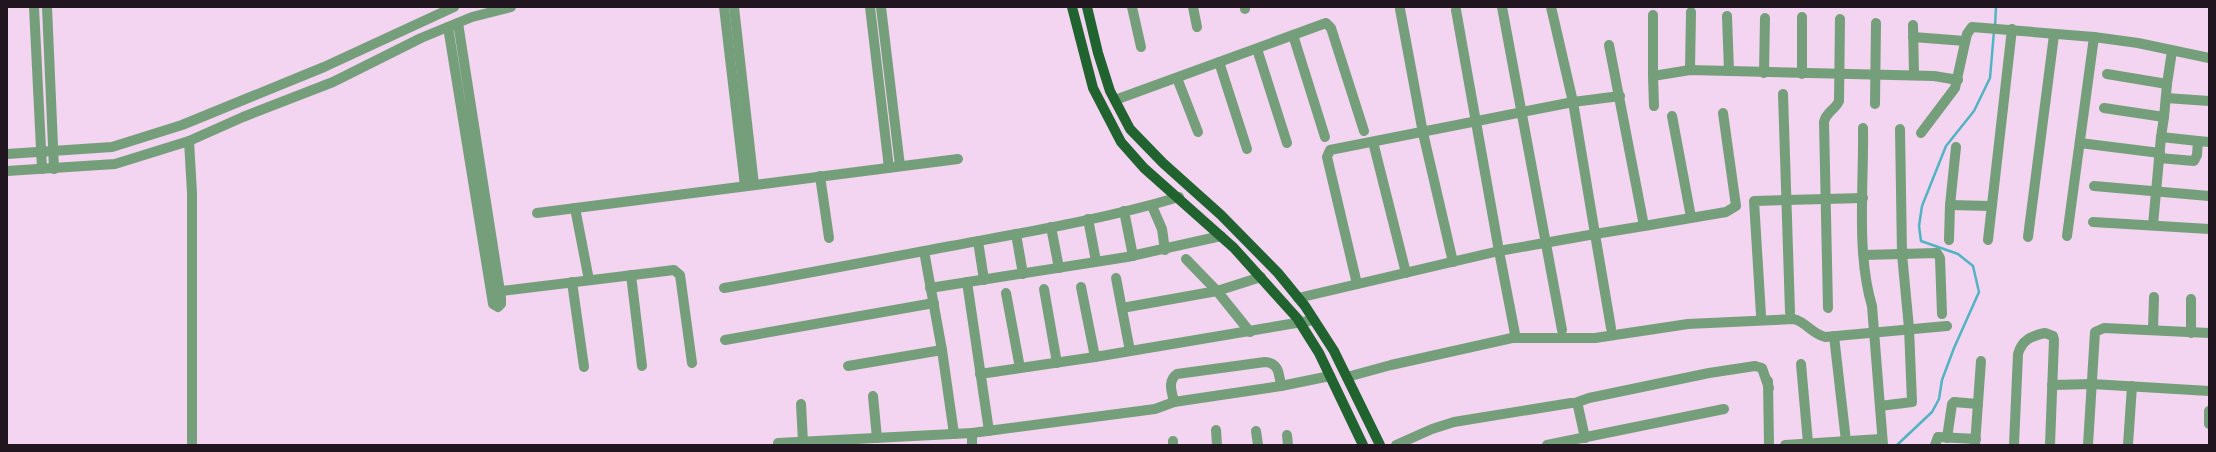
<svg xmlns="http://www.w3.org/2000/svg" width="2216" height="452" font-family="Helvetica,sans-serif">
  <rect width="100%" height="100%" fill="#f3d4f1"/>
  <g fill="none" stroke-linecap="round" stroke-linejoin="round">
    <g stroke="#50b4c2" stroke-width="2.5">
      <path d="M 1995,26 L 1996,7"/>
      <path d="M 1897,445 L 1932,412 L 1939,399 L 1942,380 L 1954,348 L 1979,292 L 1973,266 L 1958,254 L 1921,241 L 1919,226 L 1922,206 L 1946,146 L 1974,111 L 1990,78 L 1994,31"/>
    </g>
    <g stroke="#759f7a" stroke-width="10">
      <path d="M 34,7 L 42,169"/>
      <path d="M 47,7 L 54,169"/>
      <path d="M 724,7 L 745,186"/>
      <path d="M 734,7 L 754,185"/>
      <path d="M 870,7 L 889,168"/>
      <path d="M 881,7 L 900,166"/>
      <path d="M 1132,7 L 1141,47"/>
      <path d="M 1193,7 L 1197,27"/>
      <path d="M 1245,7 L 1245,9"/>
      <path d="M 1502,7 L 1562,330"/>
      <path d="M 1551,7 L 1573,102 L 1595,234 L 1644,226 L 1609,45"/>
      <path d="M 1400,9 L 1423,133 L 1453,262"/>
      <path d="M 1653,15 L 1653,76 L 1690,70 L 1934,76 L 1958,80"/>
      <path d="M 1727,16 L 1729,71"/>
      <path d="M 1913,25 L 1914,75"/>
      <path d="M 448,27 L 493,304 L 498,307 L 501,304 L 501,298 L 458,23"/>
      <path d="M 1293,35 L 1325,137"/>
      <path d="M 1913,37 L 1965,41"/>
      <path d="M 1257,49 L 1287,143"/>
      <path d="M 1219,62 L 1247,149"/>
      <path d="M 1690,70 L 1691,12"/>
      <path d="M 1764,73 L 1765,18"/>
      <path d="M 1802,74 L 1802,17"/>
      <path d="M 2107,74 L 2167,84"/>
      <path d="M 1653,76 L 1654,106"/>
      <path d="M 1177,78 L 1198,132"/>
      <path d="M 1783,94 L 1790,312"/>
      <path d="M 2166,98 L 2209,101"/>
      <path d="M 1115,100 L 1326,23 L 1331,28 L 1364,131"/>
      <path d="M 1875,104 L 1876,23"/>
      <path d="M 2104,108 L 2164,117 L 2167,84 L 2172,51"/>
      <path d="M 1672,116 L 1691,217"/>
      <path d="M 1863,128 C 1864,184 1856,253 1872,306 L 1883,445"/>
      <path d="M 1921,133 L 1955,88 L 1967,34 L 1972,27 L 2094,37 L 2138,43 L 2209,58"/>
      <path d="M 2161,137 L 2198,141"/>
      <path d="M 189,141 L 192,193 L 192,445"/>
      <path d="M 1373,142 L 1406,273"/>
      <path d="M 2080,143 L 2160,153"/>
      <path d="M 7,154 L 112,147 L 182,125 L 324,67 L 454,7"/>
      <path d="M 2159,158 L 2194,161 L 2197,155 L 2198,141 L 2209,142"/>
      <path d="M 7,171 L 115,164 L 189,141 L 243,117 L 333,82 L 421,38 L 472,17 L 511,7"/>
      <path d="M 820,176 L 829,238"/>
      <path d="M 2094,186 L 2209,196"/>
      <path d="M 1950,205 L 1991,206"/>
      <path d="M 1152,206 L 1162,229 L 1165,250"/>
      <path d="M 575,208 L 589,280"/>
      <path d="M 1124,211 L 1133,256"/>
      <path d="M 537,213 L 958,159"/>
      <path d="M 1088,219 L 1096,261"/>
      <path d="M 2093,222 L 2209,229"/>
      <path d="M 2153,225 L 2161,137 L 2164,117"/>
      <path d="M 1644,226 L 1726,212 L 1736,206 L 1723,113"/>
      <path d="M 1051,227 L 1059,268"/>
      <path d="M 1016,234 L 1023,274"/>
      <path d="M 2067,236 L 2094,37"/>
      <path d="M 2028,237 L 2054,35"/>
      <path d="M 1949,240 L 1950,205 L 1956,147"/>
      <path d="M 1988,240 L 2012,29"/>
      <path d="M 978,241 L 984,280"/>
      <path d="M 924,251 L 942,350 L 954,434"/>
      <path d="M 1864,255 L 1937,253 L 1940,258 L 1942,314"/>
      <path d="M 1186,259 L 1217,291 L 1250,332"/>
      <path d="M 631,275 L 642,366"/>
      <path d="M 1116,278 L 1130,351"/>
      <path d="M 572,282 L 584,367"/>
      <path d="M 967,282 L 989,431"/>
      <path d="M 1357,284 L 1327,157 L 1330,150 L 1573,102 L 1620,96"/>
      <path d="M 1081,287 L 1095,357"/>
      <path d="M 724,288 C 800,275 875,260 951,246 C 1027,232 1105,219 1179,197"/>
      <path d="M 930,288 L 1127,257 L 1221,236"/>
      <path d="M 1044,289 L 1057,363"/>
      <path d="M 493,292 L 674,270 L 680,275 L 692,363"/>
      <path d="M 1006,293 L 1020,368"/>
      <path d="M 1298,298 L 1499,251 L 1456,10"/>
      <path d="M 1122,308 L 1217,291 L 1261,277"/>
      <path d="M 1828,308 L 1824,122 C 1826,112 1835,110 1839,101 L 1840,19"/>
      <path d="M 1761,315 L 1754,201 L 1863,198"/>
      <path d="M 2153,330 L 2154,297"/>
      <path d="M 2191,333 L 2191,299"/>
      <path d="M 1515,334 L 1499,251 L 1595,234 L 1611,328"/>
      <path d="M 1834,336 L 1846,441"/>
      <path d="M 725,340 L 934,303"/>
      <path d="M 1801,364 L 1808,443"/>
      <path d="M 848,366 L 942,350"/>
      <path d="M 980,374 L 1095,357 L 1314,320"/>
      <path d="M 1347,377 L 1391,365 L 1512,338 L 1595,338 L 1688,324 L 1794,319 C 1806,322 1812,334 1825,337 L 1947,326"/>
      <path d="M 1768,381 L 1769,445"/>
      <path d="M 2052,385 L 2092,384 L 2209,391"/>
      <path d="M 873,396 L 877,438"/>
      <path d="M 1174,402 C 1172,392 1167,381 1177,374 L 1265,362 C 1279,363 1279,374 1281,386"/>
      <path d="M 1575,403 L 1589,398 L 1709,373 L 1755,366 L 1762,368 L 1769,388"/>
      <path d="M 801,404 L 803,442"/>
      <path d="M 1880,406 L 1912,402 L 1909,328 L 1902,254 L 1900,129"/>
      <path d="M 2209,424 L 2209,411"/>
      <path d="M 1216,430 L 1217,445"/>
      <path d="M 1256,431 L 1258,445"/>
      <path d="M 972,433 L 972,445"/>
      <path d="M 1287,435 L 1288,445"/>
      <path d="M 1947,438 L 1952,404 L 1954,402 L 1978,404"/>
      <path d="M 1173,441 L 1173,445"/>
      <path d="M 778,443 L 972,433 L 1155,409 L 1174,402 L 1281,386 L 1330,376"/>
      <path d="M 1396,445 L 1432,429 L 1454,422 L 1571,403 L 1575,403 L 1578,406 L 1585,438"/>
      <path d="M 1547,445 L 1724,409"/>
      <path d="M 1785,445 L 1881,439"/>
      <path d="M 1935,445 L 1938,437 L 1976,439"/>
      <path d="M 1975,445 L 1981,361"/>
      <path d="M 2014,445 L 2018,354 C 2022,340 2031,336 2045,333 L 2053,336 L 2054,340 L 2050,445"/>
      <path d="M 2088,445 L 2095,332 L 2104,328 L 2209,333"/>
      <path d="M 2128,445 L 2132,386"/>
    </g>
    <g stroke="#20632f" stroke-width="10">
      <path d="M 1072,7 L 1093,88 L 1121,142 L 1144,168 L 1234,248 L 1297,318 L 1319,353 L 1363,445"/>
      <path d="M 1087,7 L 1098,53 L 1110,91 L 1130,129 L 1163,163 L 1221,215 L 1278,273 L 1305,306 L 1334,351 L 1380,445"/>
    </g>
  </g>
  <rect width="2216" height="452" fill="none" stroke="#211620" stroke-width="16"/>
</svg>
